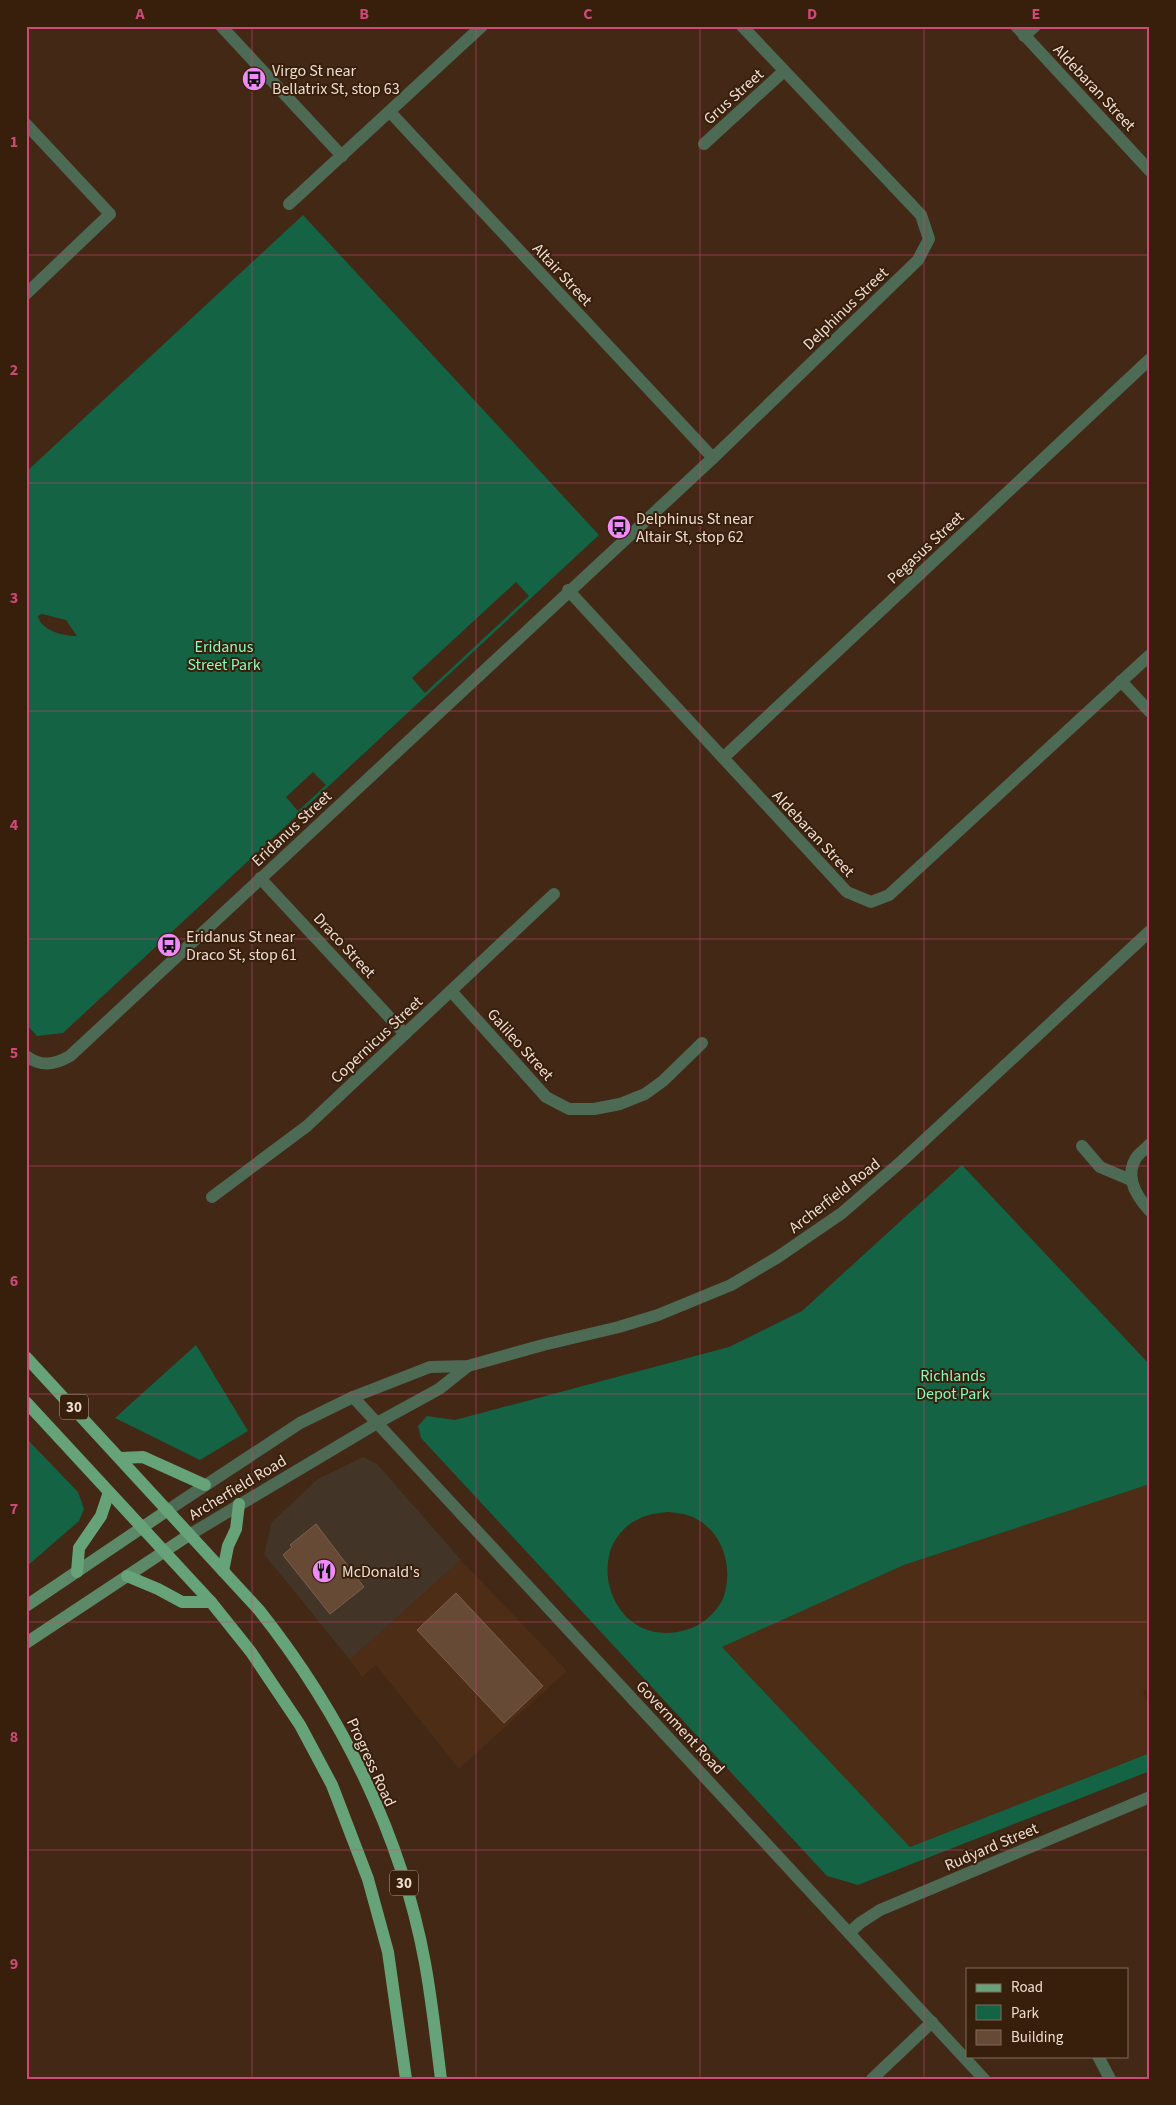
<svg xmlns="http://www.w3.org/2000/svg" width="1176" height="2105" font-family="'Source Sans 3',sans-serif">
  <rect width="100%" height="100%" fill="#422815"/>
  <path fill="#423427" d="M 363,1457 L 377,1464 L 461,1560 L 350,1660 L 264,1554 L 272,1522 L 318,1479 Z"/>
  <g fill="#4d2d15">
    <path d="M 1150,1484 L 1150,1688 L 1143,1690 L 1150,1710 L 1150,1753 L 910,1847 L 721,1646 L 904,1565 Z"/>
    <path d="M 461,1560 L 567,1671 L 459,1769 L 376,1665 L 362,1677 L 350,1660 Z"/>
  </g>
  <g fill="#136344" fill-rule="evenodd">
    <path d="M 303,215 L 599,535 L 63,1033 L 37,1036 L 26,1024 L 26,472 ZM 516,582 L 529,596 L 425,693 L 412,678 ZM 42,614 L 66,620 L 77,636 C 64,636 41,631 38,616 ZM 313,772 L 326,785 L 298,811 L 286,797 Z"/>
    <path d="M 962,1165 L 1150,1365 L 1150,1484 L 904,1565 L 722,1647 L 910,1847 L 1150,1753 L 1150,1771 L 858,1885 L 827,1876 L 421,1438 L 418,1426 L 427,1416 L 455,1420 L 729,1347 L 802,1311 ZM 668,1512 C 674,1513 681,1513 687,1515 C 721,1526 734,1564 724,1596 C 719,1610 704,1624 689,1629 C 607,1656 575,1536 649,1515 C 655,1513 662,1513 668,1512 Z"/>
    <path d="M 196,1345 L 248,1431 L 200,1460 L 115,1418 Z"/>
    <path d="M 26,1438 L 78,1492 L 84,1509 L 79,1521 L 26,1567 Z"/>
  </g>
  <g fill="#664a36" stroke="#7d604b">
    <path d="M 316,1524 L 364,1587 L 330,1614 L 283,1555 L 292,1547 L 290,1545 Z"/>
    <path d="M 456,1593 L 543,1686 L 504,1723 L 417,1630 Z"/>
  </g>
  <g fill="none" stroke-linecap="round" stroke-linejoin="round">
    <g stroke="#4d6a55" stroke-width="12">
      <path d="M 221,26 L 342,156"/>
      <path d="M 1016,26 L 1150,171"/>
      <path d="M 1024,36 L 1035,26"/>
      <path d="M 390,112 L 713,458"/>
      <path d="M 26,124 L 110,214 L 26,294"/>
      <path d="M 704,144 L 784,71"/>
      <path d="M 289,204 L 482,26"/>
      <path d="M 568,590 L 847,892 L 871,902 L 889,895 L 1150,655"/>
      <path d="M 1121,681 L 1150,712"/>
      <path d="M 723,758 L 1150,359"/>
      <path d="M 260,878 L 405,1034"/>
      <path d="M 451,991 L 546,1097 L 569,1109 L 594,1109 L 620,1104 L 645,1094 L 663,1081 L 702,1043"/>
      <path d="M 26,1056 C 41,1067 54,1065 70,1056 L 713,458 L 918,260 L 929,239 L 921,215 L 742,26"/>
      <path d="M 1150,1144 C 1146,1149 1139,1153 1136,1158 C 1124,1177 1137,1197 1150,1211"/>
      <path d="M 1082,1146 L 1100,1167 L 1131,1180"/>
      <path d="M 212,1197 L 307,1126 L 554,894"/>
      <path d="M 353,1397 L 430,1367 L 468,1366 L 543,1345 L 619,1327 L 658,1315 L 731,1285 L 778,1257 L 842,1213 L 903,1160 L 1150,931"/>
      <path d="M 377,1423 L 439,1389 L 468,1366"/>
      <path d="M 849,1933 L 860,1923 L 880,1910 L 1150,1797"/>
      <path d="M 1098,2056 L 1110,2079"/>
      <path d="M 872,2079 L 932,2022"/>
    </g>
    <g stroke="#4d6a55" stroke-width="12">
      <path d="M 168,1510 L 300,1423 L 353,1397 L 984,2079"/>
      <path d="M 189,1535 L 377,1423"/>
    </g>
    <g stroke="#5c8a69" stroke-width="12">
      <path d="M 26,1606 L 168,1510"/>
      <path d="M 26,1643 L 189,1535"/>
    </g>
    <g stroke="#66a379" stroke-width="12">
      <path d="M 26,1357 L 259,1610 C 340,1712 401,1833 425,1963 C 432,2001 436,2040 441,2079"/>
      <path d="M 26,1402 L 211,1602 L 251,1652 L 300,1725 L 332,1785 L 368,1879 L 388,1952 L 406,2079"/>
      <path d="M 121,1458 L 143,1457 L 205,1485"/>
      <path d="M 223,1571 L 228,1546 L 236,1529 L 239,1504"/>
      <path d="M 77,1572 L 79,1548 L 101,1516 L 109,1492"/>
      <path d="M 127,1576 L 158,1589 L 182,1602 L 211,1602"/>
    </g>
  </g>
  <path fill="none" stroke="#cd4978" stroke-width="1" stroke-opacity="0.55" d="M 252,26 L 252,2079M 476,26 L 476,2079M 700,26 L 700,2079M 924,26 L 924,2079M 26,255 L 1150,255M 26,483 L 1150,483M 26,711 L 1150,711M 26,939 L 1150,939M 26,1166 L 1150,1166M 26,1394 L 1150,1394M 26,1622 L 1150,1622M 26,1850 L 1150,1850"/>
  <defs>
    <g id="bus-disc" transform="scale(1.25)"><circle r="9.5" fill="#ef8bf7" stroke="#371f0b"/><path d="M-5-6H5V4H4V6H2V4H-2V6H-4V4H-5ZM-3.5-4V0h7V-4ZM-3.5 1.2v1.5H-2V1.2ZM2 1.2v1.5H3.5V1.2Z" fill="#111"/></g>
    <g id="restaurant-disc" transform="scale(1.25)"><circle r="9.5" fill="#ef8bf7" stroke="#371f0b"/><path d="M-5-6h1v4h1v-4h1v4h1v-4h1v5L-1.5 .5V6h-2V.5L-5-1ZM5-6V6H3V1.5H1.5Q1.5-4 5-6Z" fill="#111"/></g>
  </defs>
  <g fill-rule="evenodd">
    <use href="#bus-disc" x="254" y="79"/>
    <use href="#bus-disc" x="619" y="527"/>
    <use href="#bus-disc" x="169" y="945"/>
    <use href="#restaurant-disc" x="324" y="1571"/>
  </g>
  <g text-anchor="middle" stroke-width="4" stroke-linejoin="round" paint-order="stroke">
    <g fill="#371f0b" stroke="#b7a396" stroke-width="1">
      <rect x="60" y="1394.5" width="28" height="25" rx="4"/>
      <rect x="390" y="1870.5" width="28" height="25" rx="4"/>
    </g>
    <g font-size="15" font-weight="bold" fill="#eedcd1">
      <text x="74" y="1412">30</text>
      <text x="404" y="1888">30</text>
    </g>
    <g font-size="16" fill="#eedcd1" stroke="#371f0b" text-anchor="start">
      <text x="272" y="76">Virgo St near<tspan x="272" dy="18">Bellatrix St, stop 63</tspan></text>
      <text x="636" y="524">Delphinus St near<tspan x="636" dy="18">Altair St, stop 62</tspan></text>
      <text x="186" y="942">Eridanus St near<tspan x="186" dy="18">Draco St, stop 61</tspan></text>
      <text x="342" y="1577">McDonald's</text>
    </g>
    <g font-size="16" fill="#eedcd1" stroke="#371f0b">
      <text transform="translate(1095 87) rotate(47)" y="6">Aldebaran Street</text>
      <text transform="translate(733 96) rotate(-42)" y="6">Grus Street</text>
      <text transform="translate(563 274) rotate(47)" y="6">Altair Street</text>
      <text transform="translate(845 308) rotate(-44)" y="6">Delphinus Street</text>
      <text transform="translate(925 547) rotate(-43)" y="6">Pegasus Street</text>
      <text transform="translate(291 828) rotate(-43)" y="6">Eridanus Street</text>
      <text transform="translate(814 833) rotate(47)" y="6">Aldebaran Street</text>
      <text transform="translate(345 945) rotate(47)" y="6">Draco Street</text>
      <text transform="translate(376 1039) rotate(-43)" y="6">Copernicus Street</text>
      <text transform="translate(521 1044) rotate(48)" y="6">Galileo Street</text>
      <text transform="translate(834 1195) rotate(-38)" y="6">Archerfield Road</text>
      <text transform="translate(237 1487) rotate(-31)" y="6">Archerfield Road</text>
      <text transform="translate(681 1727) rotate(47)" y="6">Government Road</text>
      <text transform="translate(372 1762) rotate(65)" y="6">Progress Road</text>
      <text transform="translate(991 1846) rotate(-23)" y="6">Rudyard Street</text>
    </g>
    <g font-size="16" fill="#84fbc2" stroke="#371f0b">
      <text x="224" y="652">Eridanus<tspan x="224" dy="18">Street Park</tspan></text>
      <text x="953" y="1381">Richlands<tspan x="953" dy="18">Depot Park</tspan></text>
    </g>
  </g>
  <rect width="1176" height="2105" fill="none" stroke="#371f0b" stroke-width="55"/>
  <rect x="966" y="1968" width="162" height="90" fill="#371f0b" stroke="#806b5a"/>
  <rect x="976" y="1984" width="25" height="8" fill="#66a379" stroke="#806b5a"/>
  <text x="1011" y="1992" font-size="15" fill="#eedcd1">Road</text>
  <rect x="976" y="2005" width="25" height="15" fill="#136344" stroke="#806b5a"/>
  <text x="1011" y="2018" font-size="15" fill="#eedcd1">Park</text>
  <rect x="976" y="2030" width="25" height="15" fill="#664a36" stroke="#806b5a"/>
  <text x="1011" y="2042" font-size="15" fill="#eedcd1">Building</text>
  <rect x="28" y="28" width="1120" height="2050" fill="none" stroke="#cd4978" stroke-width="2"/>
  <g font-size="16" text-anchor="middle" font-weight="bold" fill="#cd4978">
    <text x="140" y="19">A</text>
    <text x="364" y="19">B</text>
    <text x="588" y="19">C</text>
    <text x="812" y="19">D</text>
    <text x="1036" y="19">E</text>
    <text x="14" y="147">1</text>
    <text x="14" y="375">2</text>
    <text x="14" y="603">3</text>
    <text x="14" y="830">4</text>
    <text x="14" y="1058">5</text>
    <text x="14" y="1286">6</text>
    <text x="14" y="1514">7</text>
    <text x="14" y="1742">8</text>
    <text x="14" y="1969">9</text>
  </g>
</svg>
